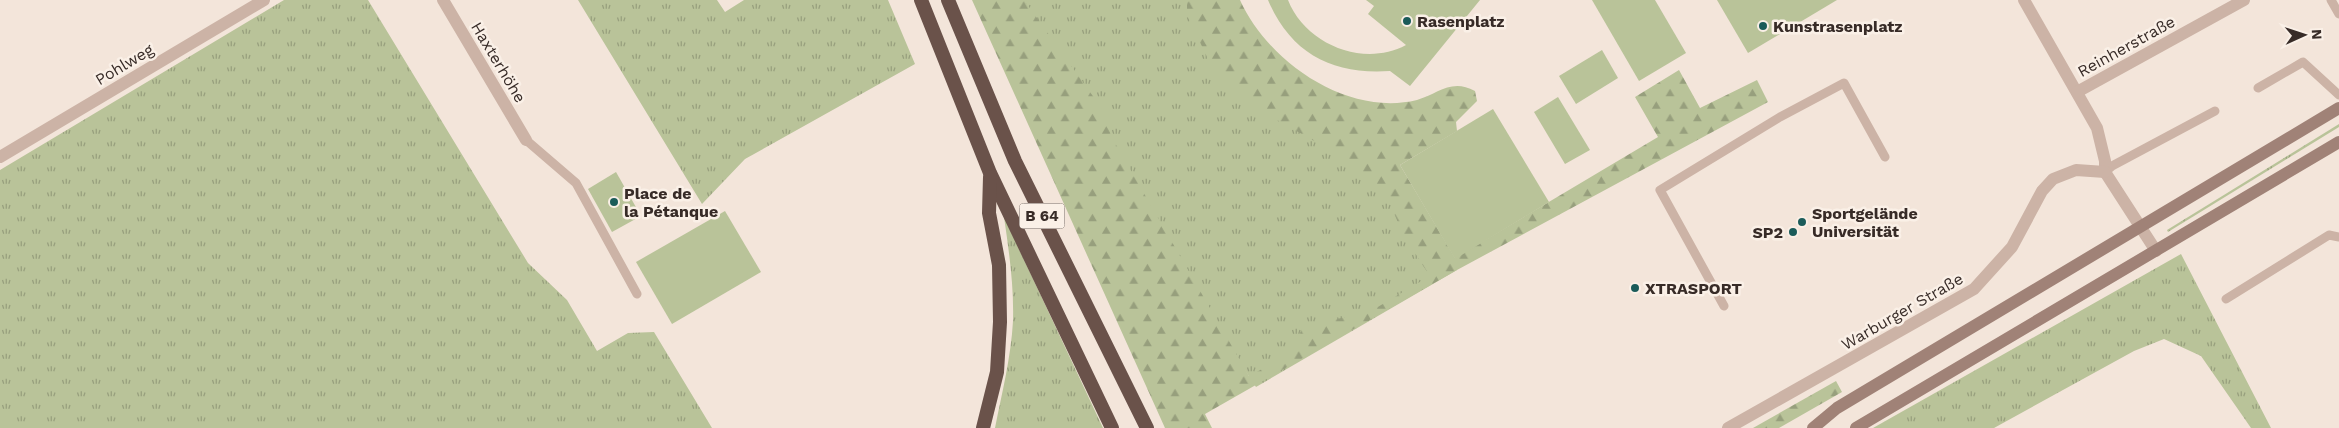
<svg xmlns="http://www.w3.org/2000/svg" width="2339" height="428" font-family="'Work Sans',sans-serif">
  <defs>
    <pattern id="grass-tufts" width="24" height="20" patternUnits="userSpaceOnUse" patternTransform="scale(1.25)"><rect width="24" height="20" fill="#b9c399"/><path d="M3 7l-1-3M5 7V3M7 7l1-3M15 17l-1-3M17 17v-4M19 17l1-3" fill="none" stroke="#979f7d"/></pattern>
    <pattern id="forest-firs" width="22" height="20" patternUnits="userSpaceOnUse" patternTransform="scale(1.25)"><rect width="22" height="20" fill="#b9c399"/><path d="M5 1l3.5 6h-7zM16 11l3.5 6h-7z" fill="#979f7d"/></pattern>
  </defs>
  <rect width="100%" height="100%" fill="#f3e5da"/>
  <g fill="url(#grass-tufts)">
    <path d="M 284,0 L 368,0 L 528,263 L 567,300 L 597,351 L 628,333 L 654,332 L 712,428 L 0,428 L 0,170 Z"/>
    <path d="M 578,0 L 717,0 L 725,12 L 744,0 L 888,0 L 915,64 L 745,159 L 702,204 Z"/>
    <path d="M 1002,0 L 1195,0 L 1350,144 L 1457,270 L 1256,387 Z"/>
    <path d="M 2339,124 L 2339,127 L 2168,232 L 2167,230 Z"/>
    <path d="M 1004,217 L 1103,428 L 995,428 C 1002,393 1011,357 1013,321 C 1014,286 1009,251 1004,217 Z"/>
    <path d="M 2181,254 L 2271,428 L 2251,428 L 2201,356 L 2164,339 L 2134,351 L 1994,428 L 1873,428 Z"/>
  </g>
  <g fill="url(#forest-firs)">
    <path d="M 972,0 L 1024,0 L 1105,113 L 1111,136 L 1249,376 L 1305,346 L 1300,333 L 1303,327 L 1371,311 L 1430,276 C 1419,260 1392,218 1390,199 L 1368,186 L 1360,167 L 1254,107 L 1229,86 L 1209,61 L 1187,15 L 1187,0 L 1240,0 C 1268,62 1347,117 1417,100 C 1438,94 1451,78 1475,91 L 1477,101 L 1456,122 L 1457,131 L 1400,165 L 1455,258 L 1658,137 L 1635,97 L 1679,70 L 1700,108 L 1757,80 L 1768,102 L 1457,270 L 1205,414 L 1212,428 L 1165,428 Z"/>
    <path d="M 1836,381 L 1842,392 L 1779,428 L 1753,428 Z"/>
  </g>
  <g fill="#b9c399">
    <path d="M 1268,0 L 1288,0 C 1305,44 1363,68 1406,45 L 1368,14 L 1374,6 L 1366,0 L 1480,0 L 1410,86 L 1390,71 C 1333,75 1291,54 1268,0 Z"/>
    <path d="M 1592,0 L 1655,0 L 1686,53 L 1639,81 Z"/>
    <path d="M 1717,0 L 1837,0 L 1748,53 Z"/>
    <path d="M 1602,50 L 1618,78 L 1576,104 L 1559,76 Z"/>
    <path d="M 1558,97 L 1590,150 L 1565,164 L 1534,112 Z"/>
    <path d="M 1493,109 L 1549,202 L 1455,259 L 1400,165 Z"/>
    <path d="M 616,172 L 641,216 L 612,232 L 588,189 Z"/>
    <path d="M 725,211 L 761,272 L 672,324 L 636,262 Z"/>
  </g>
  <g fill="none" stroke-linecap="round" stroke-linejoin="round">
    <g stroke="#ccb3a6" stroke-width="9">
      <path d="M 2331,0 L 2339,14"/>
      <path d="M 2258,88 L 2303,62 L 2339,95"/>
      <path d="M 526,140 L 576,183 L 637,294"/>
      <path d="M 2105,172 L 2112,166 L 2215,111"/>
      <path d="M 2226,299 L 2329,235 L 2339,237"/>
      <path d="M 1724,306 L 1660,190 L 1780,117 L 1844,83 L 1885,157"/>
    </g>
    <g stroke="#ccb3a6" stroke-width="12">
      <path d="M 443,0 L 526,140"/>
      <path d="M 2024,0 L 2097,128 L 2105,161 L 2105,172"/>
      <path d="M 2077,92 L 2244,0"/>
      <path d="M 0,157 L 264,0"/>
      <path d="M 2105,172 L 2156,251"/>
      <path d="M 1728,428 L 1974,289 L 2012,247 L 2042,191 L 2053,179 L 2076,170 L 2105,172"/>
    </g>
    <g stroke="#a08277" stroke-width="12">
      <path d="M 1813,428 L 1837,408 L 2339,108"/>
      <path d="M 1856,428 L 2339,142"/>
    </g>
    <g stroke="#6a524a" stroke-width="14">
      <path d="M 921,0 L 990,173 L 1112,428"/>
      <path d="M 948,0 L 1015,161 L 1147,428"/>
      <path d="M 983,428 L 997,372 L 1000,322 L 999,265 L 989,213 L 990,177"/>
    </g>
  </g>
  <g fill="#1a5b59" stroke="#faf0e7" stroke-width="2">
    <circle cx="1407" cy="21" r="5"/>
    <circle cx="1763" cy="26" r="5"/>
    <circle cx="614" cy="202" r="5"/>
    <circle cx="1802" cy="222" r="5"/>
    <circle cx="1793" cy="232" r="5"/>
    <circle cx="1635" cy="288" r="5"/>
  </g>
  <g text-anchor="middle" stroke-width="5" stroke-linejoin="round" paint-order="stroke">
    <rect fill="#faf0e7" stroke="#726661" stroke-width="1" x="1019.5" y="203.5" width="45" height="25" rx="4"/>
    <g font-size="15" font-weight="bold" fill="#372b27">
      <text x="1042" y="221">B 64</text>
    </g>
    <g font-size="16" font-weight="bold" fill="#372b27" stroke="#faf0e7" text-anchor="start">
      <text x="1417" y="27">Rasenplatz</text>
      <text x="1773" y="32">Kunstrasenplatz</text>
      <text x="624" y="199">Place de<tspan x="624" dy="18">la Pétanque</tspan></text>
      <text x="1812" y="219">Sportgelände<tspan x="1812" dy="18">Universität</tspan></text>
      <text x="1783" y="238" text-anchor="end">SP2</text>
      <text x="1645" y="294">XTRASPORT</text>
    </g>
    <g font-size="16" fill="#372b27" stroke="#faf0e7">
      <text transform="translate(2126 46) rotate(-29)" y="6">Reinherstraße</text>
      <text transform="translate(499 62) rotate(59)" y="6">Haxterhöhe</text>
      <text transform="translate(124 64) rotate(-31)" y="6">Pohlweg</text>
      <text transform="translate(1902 311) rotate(-30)" y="6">Warburger Straße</text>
    </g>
  </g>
  <g transform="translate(2304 35) rotate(87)" stroke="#faf0e7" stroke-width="4" paint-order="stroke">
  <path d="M0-4L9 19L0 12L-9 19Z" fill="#372b27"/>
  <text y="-8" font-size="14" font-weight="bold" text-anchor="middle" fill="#372b27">N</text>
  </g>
</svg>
